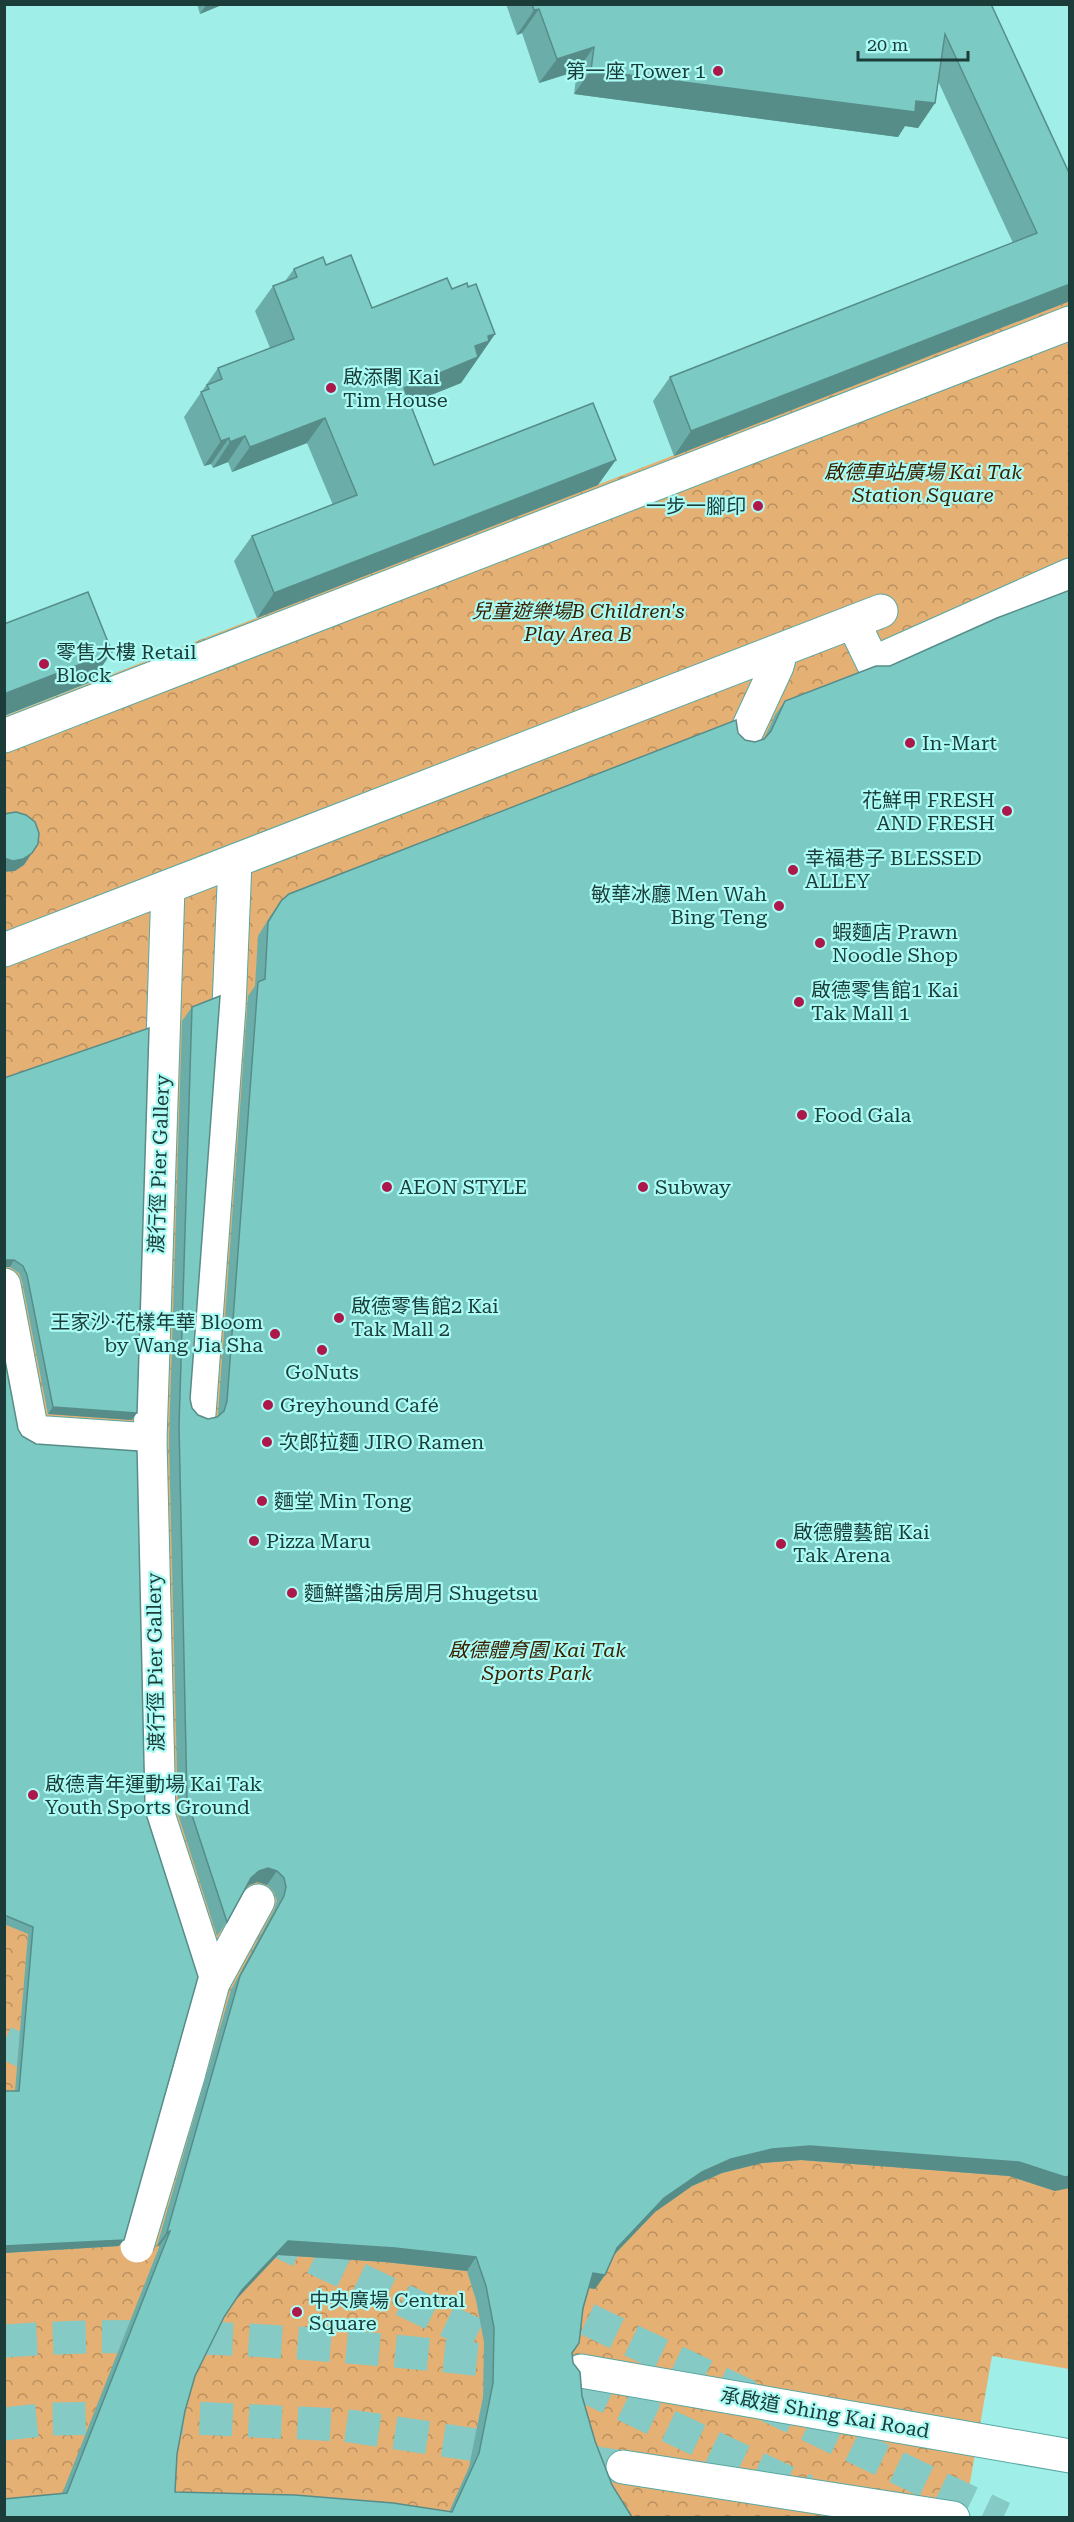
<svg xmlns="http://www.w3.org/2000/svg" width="1074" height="2522" font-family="'Roboto Serif','Noto Sans TC',serif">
  <defs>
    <pattern id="park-crowns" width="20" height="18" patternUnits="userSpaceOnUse" patternTransform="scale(1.5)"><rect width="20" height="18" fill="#e5b073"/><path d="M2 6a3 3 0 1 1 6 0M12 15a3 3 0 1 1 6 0" fill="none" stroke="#b9905f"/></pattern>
  </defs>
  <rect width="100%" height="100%" fill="#9feee8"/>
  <path fill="url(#park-crowns)" d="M 1069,301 L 1069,2369 L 992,2356 L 964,2517 L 5,2518 L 5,716 Z"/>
  <path fill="#e5b073" d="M 1069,1992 L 1069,2265 L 1055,2191 Z"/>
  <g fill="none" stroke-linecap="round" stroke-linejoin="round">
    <g stroke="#85cac5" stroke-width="33" stroke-dasharray="33 16" stroke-linecap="butt">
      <path d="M 4,2341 C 180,2328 355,2346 529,2365"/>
      <path d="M 4,2424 L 51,2419 L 171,2417 L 343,2425 L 623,2467"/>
    </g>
    <g stroke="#85cac5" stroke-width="33" stroke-dasharray="33 16" stroke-linecap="butt">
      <path d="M 4,2042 L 60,2069"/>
      <path d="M 270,2237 L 806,2491"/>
      <path d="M 543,2298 L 1003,2518"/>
    </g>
    <g stroke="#59a7a2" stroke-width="35">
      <g id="street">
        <path d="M 853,622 L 873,663 L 1070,575"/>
        <path d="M 4,736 L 1070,323"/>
        <path d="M 744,737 L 777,666 L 781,651"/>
        <path d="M 168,887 L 150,1440 L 159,1817 L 213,1983"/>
        <path d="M 4,950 L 881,611"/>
        <path d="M 4,1285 L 32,1432 L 150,1440"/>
        <path d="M 199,1414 L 229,1007 L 235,861"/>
        <path d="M 188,2076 L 213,1983 L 258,1901"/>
      </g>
    </g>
    <g stroke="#59a7a2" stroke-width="35">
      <g id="secondary">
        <path d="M 581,2371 L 1070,2456"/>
        <path d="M 623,2467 L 953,2518"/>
      </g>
    </g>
    <use href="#street" stroke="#fff" stroke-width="33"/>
    <use href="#secondary" stroke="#fff" stroke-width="33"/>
    <g stroke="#59a7a2" stroke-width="35" stroke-linecap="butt">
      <path id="street-bridge" d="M 137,2246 L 188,2076"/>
    </g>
    <use href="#street-bridge" stroke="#fff" stroke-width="33"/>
  </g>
  <g fill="#6baea9" fill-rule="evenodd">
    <path d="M 197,4 L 224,4 L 200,14 Z"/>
    <path d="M 506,4 L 991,4 L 1070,175 L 1070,301 L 674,456 L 653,401 L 670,377 L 1013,243 L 938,81 L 935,103 L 918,128 L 905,126 L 898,137 L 574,94 L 577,71 L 539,83 L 522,33 L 517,35 Z"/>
    <path d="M 326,265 L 372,308 L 452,289 L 468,287 L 495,334 L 461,383 L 410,403 L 434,465 L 598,485 L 257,618 L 234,561 L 252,536 L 333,505 L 307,443 L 232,472 L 228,462 L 213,468 L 211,464 L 204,466 L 184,417 L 218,368 L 270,348 L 255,311 L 273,286 L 285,281 L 294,269 Z"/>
    <path d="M 785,701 L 1055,2191 L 1009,2176 L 801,2160 L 762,2163 L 722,2173 L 692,2186 L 655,2212 L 614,2255 L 605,2275 L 595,2289 L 589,2288 L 572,2353 L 573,2363 L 595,2441 L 612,2485 L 632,2517 L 4,2517 L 62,2494 L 160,2245 L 157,2246 L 231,1990 L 274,1910 L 277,1901 L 274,1892 L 267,1885 L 258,1882 L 249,1885 L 246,1887 L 227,1922 L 217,1936 L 178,1814 L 169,1440 L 182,1021 L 192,1007 L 190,1399 L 192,1408 L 198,1415 L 208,1419 L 217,1417 L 218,1415 L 248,996 L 255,986 L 258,936 L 271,915 L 281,901 L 738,733 L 745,740 L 755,742 L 764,739 L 775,715 ZM 278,2255 L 385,2262 L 467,2271 L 476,2300 L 484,2342 L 483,2397 L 469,2467 L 449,2512 L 175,2492 L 177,2454 L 185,2411 L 195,2376 L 224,2317 L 234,2301 Z"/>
    <path d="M 4,1078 L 132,1420 L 48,1414 L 22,1281 L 19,1273 L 10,1267 L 4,1267 Z"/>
    <path d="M 4,1355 L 119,2246 L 4,2253 L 4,2091 L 15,2091 L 28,1934 L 4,1924 Z"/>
  </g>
  <g fill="#578d89">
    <path d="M 207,4 L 224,4 L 200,14 Z"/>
    <path d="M 539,9 L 522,33 L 517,35 L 534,10 Z"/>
    <path d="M 594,47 L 577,71 L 539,83 L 557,59 Z"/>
    <path d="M 591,70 L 916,101 L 935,103 L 918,128 L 905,126 L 898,137 L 574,94 Z"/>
    <path d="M 1070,284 L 1070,301 L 674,456 L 691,431 Z"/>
    <path d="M 495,334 L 461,383 L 387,413 L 404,388 L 475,346 L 488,336 Z"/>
    <path d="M 325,418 L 307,443 L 232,472 L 250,447 Z"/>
    <path d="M 245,436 L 228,462 L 213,468 L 230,442 Z"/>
    <path d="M 229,438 L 211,464 L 204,466 L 221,441 Z"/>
    <path d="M 616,460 L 598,485 L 257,618 L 274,593 Z"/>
    <path d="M 112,652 L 91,682 L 4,716 L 4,694 Z"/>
    <path d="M 32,853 L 24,865 L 15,871 L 4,872 L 4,858 Z"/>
    <path d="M 5,1260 L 14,1260 L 10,1267 L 4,1267 Z"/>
    <path d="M 53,1407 L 137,1413 L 132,1420 L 48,1414 Z"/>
    <path d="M 268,1868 L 277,1871 L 267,1885 L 258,1882 L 249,1885 L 242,1892 L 251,1878 L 259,1871 Z"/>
    <path d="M 810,2146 L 1019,2162 L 1070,2176 L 1070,2188 L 1055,2191 L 1009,2176 L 801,2160 L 762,2163 L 722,2173 L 692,2186 L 655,2212 L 607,2262 L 617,2248 L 664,2198 L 702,2172 L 731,2159 L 772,2149 Z"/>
    <path d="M 170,2231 L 160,2245 L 157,2246 L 167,2232 Z"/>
    <path d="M 124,2240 L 119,2246 L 4,2253 L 4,2246 Z"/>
    <path d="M 288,2241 L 395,2248 L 476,2257 L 467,2271 L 385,2262 L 278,2255 L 232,2304 L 242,2290 Z"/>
    <path d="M 593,2273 L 605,2275 L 595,2289 L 583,2287 Z"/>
  </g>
  <g fill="#7ccac4" stroke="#578d89" stroke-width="1.5" fill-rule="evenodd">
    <path d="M 532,4 L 991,4 L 1070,175 L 1070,284 L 691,431 L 670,377 L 1037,233 L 945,34 L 935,103 L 916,101 L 915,112 L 591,70 L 594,47 L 557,59 L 539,9 L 534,10 Z"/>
    <path d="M 351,255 L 372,308 L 447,278 L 452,289 L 467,283 L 468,287 L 476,284 L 495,334 L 488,336 L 489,341 L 475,346 L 478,357 L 404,388 L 434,465 L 593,403 L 616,460 L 274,593 L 252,536 L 357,495 L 325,418 L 250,447 L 245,436 L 230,442 L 229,438 L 221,441 L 201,392 L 209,389 L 207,385 L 222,379 L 218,368 L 294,339 L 273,286 L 297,277 L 294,269 L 323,257 L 326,265 Z"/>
    <path d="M 1070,590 L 1070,2176 L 1065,2177 L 1019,2162 L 810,2146 L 772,2149 L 731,2159 L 702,2172 L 664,2198 L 617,2248 L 605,2275 L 593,2273 L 583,2308 L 579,2343 L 572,2353 L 573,2363 L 580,2372 L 582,2396 L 595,2441 L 612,2485 L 632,2517 L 4,2517 L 4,2499 L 67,2493 L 170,2231 L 167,2232 L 240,1976 L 284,1896 L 286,1887 L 284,1878 L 277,1871 L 268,1868 L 259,1871 L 251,1878 L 227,1922 L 187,1800 L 179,1426 L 192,1007 L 220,996 L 190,1399 L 192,1408 L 198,1415 L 208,1419 L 217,1417 L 224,1411 L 227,1401 L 258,982 L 265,979 L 268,922 L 281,901 L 289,894 L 736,720 L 738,733 L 745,740 L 755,742 L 764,739 L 771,731 L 785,701 L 876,666 L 890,666 L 997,618 ZM 288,2241 L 395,2248 L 476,2257 L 486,2286 L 494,2328 L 493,2383 L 479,2453 L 452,2512 L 393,2503 L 295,2495 L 175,2492 L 177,2454 L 185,2411 L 195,2376 L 224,2317 L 242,2290 Z"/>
    <path d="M 88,592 L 112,652 L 4,694 L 4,624 Z"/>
    <path d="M 16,812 L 26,815 L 35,822 L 39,833 L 38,844 L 32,853 L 23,859 L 13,861 L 4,858 L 4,814 Z"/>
    <path d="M 149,1028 L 137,1413 L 53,1407 L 27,1275 L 23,1266 L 14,1260 L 4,1260 L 4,1078 Z"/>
    <path d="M 4,1355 L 18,1429 L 22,1436 L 36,1444 L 137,1451 L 145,1811 L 198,1977 L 124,2240 L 4,2246 L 4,2091 L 19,2091 L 33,1927 L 4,1915 Z"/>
  </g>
  <g fill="#ac1849" stroke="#acfbf5" stroke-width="2">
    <circle cx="718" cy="71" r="6"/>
    <circle cx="331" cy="388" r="6"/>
    <circle cx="758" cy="506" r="6"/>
    <circle cx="44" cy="664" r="6"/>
    <circle cx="910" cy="743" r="6"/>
    <circle cx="1007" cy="811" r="6"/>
    <circle cx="793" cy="870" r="6"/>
    <circle cx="779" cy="906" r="6"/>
    <circle cx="820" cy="943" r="6"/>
    <circle cx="799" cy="1002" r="6"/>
    <circle cx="802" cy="1115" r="6"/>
    <circle cx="387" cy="1187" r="6"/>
    <circle cx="643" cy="1187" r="6"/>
    <circle cx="339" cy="1318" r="6"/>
    <circle cx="275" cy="1334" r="6"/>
    <circle cx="322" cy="1350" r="6"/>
    <circle cx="268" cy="1405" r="6"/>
    <circle cx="267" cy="1442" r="6"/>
    <circle cx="262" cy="1501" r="6"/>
    <circle cx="254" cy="1541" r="6"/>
    <circle cx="781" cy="1544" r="6"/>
    <circle cx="292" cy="1593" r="6"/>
    <circle cx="33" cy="1795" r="6"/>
    <circle cx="297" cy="2312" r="6"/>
  </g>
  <g text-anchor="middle" stroke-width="4.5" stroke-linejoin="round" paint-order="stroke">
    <g font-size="20" fill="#1b3c39" stroke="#acfbf5" text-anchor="start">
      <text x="706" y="78" text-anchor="end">第一座 Tower 1</text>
      <text x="343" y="384">啟添閣 Kai<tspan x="343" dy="23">Tim House</tspan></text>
      <text x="746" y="513" text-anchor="end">一步一腳印</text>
      <text x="56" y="659">零售大樓 Retail<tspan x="56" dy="23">Block</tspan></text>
      <text x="922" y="750">In-Mart</text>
      <text x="995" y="807" text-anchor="end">花鮮甲 FRESH<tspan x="995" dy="23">AND FRESH</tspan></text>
      <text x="805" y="865">幸福巷子 BLESSED<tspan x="805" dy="23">ALLEY</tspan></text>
      <text x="767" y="901" text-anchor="end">敏華冰廳 Men Wah<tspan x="767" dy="23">Bing Teng</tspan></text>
      <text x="832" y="939">蝦麵店 Prawn<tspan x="832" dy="23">Noodle Shop</tspan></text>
      <text x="811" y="997">啟德零售館1 Kai<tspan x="811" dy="23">Tak Mall 1</tspan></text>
      <text x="814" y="1122">Food Gala</text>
      <text x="399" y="1194">AEON STYLE</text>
      <text x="655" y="1194">Subway</text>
      <text x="351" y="1313">啟德零售館2 Kai<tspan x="351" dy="23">Tak Mall 2</tspan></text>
      <text x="263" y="1329" text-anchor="end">王家沙·花樣年華 Bloom<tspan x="263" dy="23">by Wang Jia Sha</tspan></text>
      <text x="322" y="1379" text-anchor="middle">GoNuts</text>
      <text x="280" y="1412">Greyhound Café</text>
      <text x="279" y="1449">次郎拉麵 JIRO Ramen</text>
      <text x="274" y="1508">麵堂 Min Tong</text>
      <text x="793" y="1539">啟德體藝館 Kai<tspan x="793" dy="23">Tak Arena</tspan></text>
      <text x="266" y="1548">Pizza Maru</text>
      <text x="304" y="1600">麵鮮醬油房周月 Shugetsu</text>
      <text x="45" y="1791">啟德青年運動場 Kai Tak<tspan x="45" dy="23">Youth Sports Ground</tspan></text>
      <text x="309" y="2307">中央廣場 Central<tspan x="309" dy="23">Square</tspan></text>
    </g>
    <g font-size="20" font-style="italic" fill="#3c2200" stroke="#acfbf5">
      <text x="923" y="479">啟德車站廣場 Kai Tak<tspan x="923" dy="23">Station Square</tspan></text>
      <text x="578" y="618">兒童遊樂場B Children's<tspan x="578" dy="23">Play Area B</tspan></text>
      <text x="537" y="1657">啟德體育園 Kai Tak<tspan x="537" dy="23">Sports Park</tspan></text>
    </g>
    <g font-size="20" fill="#1b3c39" stroke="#acfbf5">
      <text transform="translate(159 1164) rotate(-88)" y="7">渡行徑 Pier Gallery</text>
      <text transform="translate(155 1662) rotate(-91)" y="7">渡行徑 Pier Gallery</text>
      <text transform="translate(825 2413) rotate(10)" y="7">承啟道 Shing Kai Road</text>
    </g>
  </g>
  <rect width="1074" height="2522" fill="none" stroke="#1b3c39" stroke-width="12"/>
  <path d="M858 51v9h110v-9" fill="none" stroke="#1b3c39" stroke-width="3"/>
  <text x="867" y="51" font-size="18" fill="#1b3c39" stroke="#acfbf5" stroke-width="4.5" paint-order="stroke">20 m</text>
</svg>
